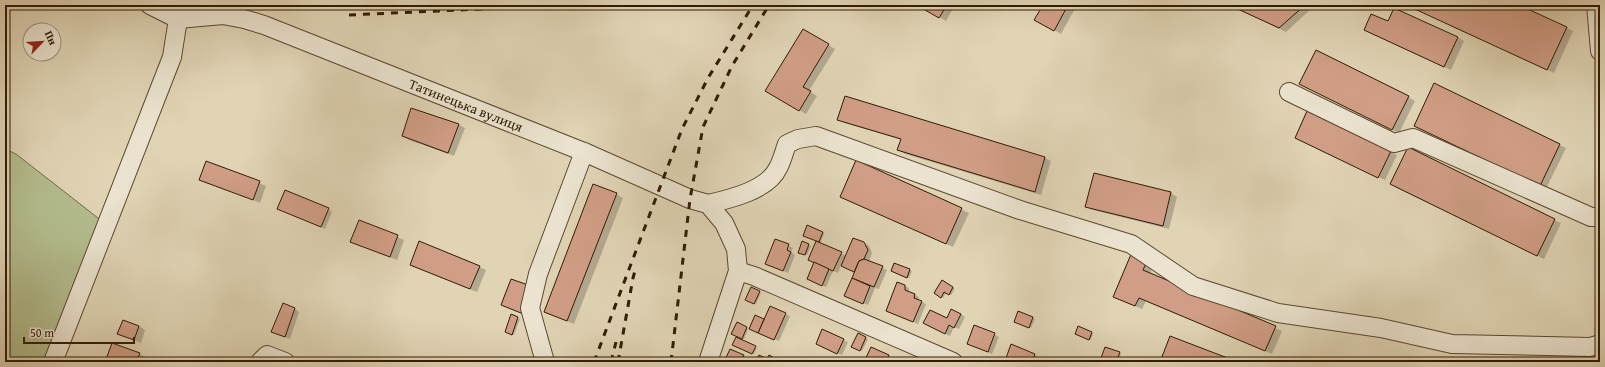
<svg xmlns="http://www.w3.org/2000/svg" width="1605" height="367" font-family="'Gentium Book Plus',serif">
  <rect width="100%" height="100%" fill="#e0d4b5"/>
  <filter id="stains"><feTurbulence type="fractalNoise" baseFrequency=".005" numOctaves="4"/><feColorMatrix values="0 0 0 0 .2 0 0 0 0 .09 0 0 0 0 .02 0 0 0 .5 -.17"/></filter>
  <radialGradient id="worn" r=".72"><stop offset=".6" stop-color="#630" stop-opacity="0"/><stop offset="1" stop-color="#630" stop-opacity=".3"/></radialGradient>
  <path fill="#b3bc8d" stroke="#726c48" d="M 5,149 L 16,154 L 107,225 L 54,362 L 5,362 Z"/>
  <g fill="#0003">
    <path d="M 920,5 L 955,5 L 946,21 Z"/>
    <path d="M 1044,5 L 1077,5 L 1061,34 L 1036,19 Z"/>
    <path d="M 1229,5 L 1308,5 L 1312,8 L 1286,32 Z"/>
    <path d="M 1407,5 L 1517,5 L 1573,31 L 1554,73 Z"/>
    <path d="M 803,30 L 835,49 L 809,91 L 817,96 L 806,114 L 767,91 Z"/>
    <path d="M 1365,30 L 1457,37 L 1464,41 L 1451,70 Z"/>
    <path d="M 1307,87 L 1408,97 L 1415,101 L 1399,133 Z"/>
    <path d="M 839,119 L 1045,158 L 1051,161 L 1041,195 L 905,154 L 899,150 L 902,140 L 845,123 Z"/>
    <path d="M 459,125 L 465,128 L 454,156 L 409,140 L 403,136 Z"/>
    <path d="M 1421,129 L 1559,145 L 1566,148 L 1546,189 Z"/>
    <path d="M 1302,141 L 1391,152 L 1397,155 L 1385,180 Z"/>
    <path d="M 207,162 L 266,186 L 260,203 L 201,179 Z"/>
    <path d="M 857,162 L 969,213 L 953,247 L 848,200 Z"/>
    <path d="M 1397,188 L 1554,220 L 1561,223 L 1544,259 Z"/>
    <path d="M 1171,193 L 1177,197 L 1169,229 L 1093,210 L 1087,207 Z"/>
    <path d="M 616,194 L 623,198 L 574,324 L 552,315 Z"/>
    <path d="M 328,209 L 332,212 L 325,229 L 283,211 Z"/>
    <path d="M 360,221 L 404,240 L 397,260 L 351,242 Z"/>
    <path d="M 823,232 L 824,234 L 820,244 L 847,256 L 864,243 L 869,246 L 872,253 L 869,262 L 887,270 L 879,289 L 875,288 L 868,305 L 845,296 L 855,272 L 841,265 L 838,273 L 833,271 L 826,287 L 813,281 L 815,263 L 809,259 Z"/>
    <path d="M 802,243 L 811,246 L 807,255 L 801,253 Z"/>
    <path d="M 789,246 L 793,248 L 791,252 L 795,255 L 788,273 L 771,266 L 786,255 Z"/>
    <path d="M 1132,253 L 1154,264 L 1150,274 L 1282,331 L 1272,354 L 1146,301 L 1142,309 L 1114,297 Z"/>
    <path d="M 894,264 L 912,271 L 909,278 L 894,272 Z"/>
    <path d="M 411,265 L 479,267 L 486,270 L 477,292 Z"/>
    <path d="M 942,281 L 955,289 L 951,295 L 946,293 L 943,298 L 935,293 Z"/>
    <path d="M 905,286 L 909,288 L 909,292 L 919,297 L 918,300 L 926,304 L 918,324 L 892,313 Z"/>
    <path d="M 752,288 L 761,293 L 756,304 L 747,300 Z"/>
    <path d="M 295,309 L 299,312 L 290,339 L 277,334 Z"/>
    <path d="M 1018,312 L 1035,319 L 1031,328 L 1017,322 Z"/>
    <path d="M 785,314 L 790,316 L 779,341 L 752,329 L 755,317 L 765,321 Z"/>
    <path d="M 961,314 L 965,317 L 959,329 L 954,327 L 950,336 L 928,326 Z"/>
    <path d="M 512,316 L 520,319 L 514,335 L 508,333 Z"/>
    <path d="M 738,323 L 748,329 L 744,339 L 733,334 Z"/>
    <path d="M 139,326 L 145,330 L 141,343 L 119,334 Z"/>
    <path d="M 1092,333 L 1093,334 L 1091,340 L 1078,335 Z"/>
    <path d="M 858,334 L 868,339 L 862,351 L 853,347 Z"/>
    <path d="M 994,334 L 999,337 L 992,354 L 968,344 Z"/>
    <path d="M 737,338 L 757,348 L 754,354 L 734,345 Z"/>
    <path d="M 843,340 L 848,342 L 842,355 L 821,346 Z"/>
    <path d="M 1012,346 L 1039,357 L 1038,362 L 1009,362 L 1006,361 Z"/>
    <path d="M 730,350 L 745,357 L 743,362 L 726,362 Z"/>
    <path d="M 1119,353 L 1121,354 L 1118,362 L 1113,362 L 1104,359 Z"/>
    <path d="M 139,354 L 146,357 L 144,362 L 106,362 Z"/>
    <path d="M 888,356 L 892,359 L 891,362 L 866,362 Z"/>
  </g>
  <g fill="#d09e86" stroke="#301b04">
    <path d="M 919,5 L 947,5 L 939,18 L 918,6 Z"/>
    <path d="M 1043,5 L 1068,5 L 1054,31 L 1034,20 Z"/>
    <path d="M 1229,5 L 1305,5 L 1279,28 Z"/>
    <path d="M 1406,5 L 1519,5 L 1567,27 L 1547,70 Z"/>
    <path d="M 1394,8 L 1458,37 L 1444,67 L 1364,30 L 1371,14 L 1388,21 Z"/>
    <path d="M 803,29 L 829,44 L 803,87 L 811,91 L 799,111 L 765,91 Z"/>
    <path d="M 1316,50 L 1409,96 L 1392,130 L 1299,84 Z"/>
    <path d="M 1434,83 L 1560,144 L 1540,186 L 1414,126 Z"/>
    <path d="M 845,96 L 1045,157 L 1035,192 L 897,150 L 901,139 L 837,120 Z"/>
    <path d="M 411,108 L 459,124 L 448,153 L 402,136 Z"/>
    <path d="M 1307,111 L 1391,151 L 1378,178 L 1295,138 Z"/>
    <path d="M 1408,147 L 1555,219 L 1537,256 L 1390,184 Z"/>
    <path d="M 856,160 L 962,208 L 946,244 L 840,197 Z"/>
    <path d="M 206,161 L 260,181 L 253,200 L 199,180 Z"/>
    <path d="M 1094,173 L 1171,192 L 1163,226 L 1085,207 Z"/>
    <path d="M 593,184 L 617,193 L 567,321 L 544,312 Z"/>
    <path d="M 285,190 L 329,208 L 321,227 L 277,209 Z"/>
    <path d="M 359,220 L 398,235 L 390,257 L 350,242 Z"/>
    <path d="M 807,225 L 823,232 L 819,242 L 803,236 Z"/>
    <path d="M 853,238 L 864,242 L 868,250 L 864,259 L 859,261 L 854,272 L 841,266 Z"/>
    <path d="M 775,239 L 789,244 L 787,250 L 791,252 L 783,271 L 765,264 Z"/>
    <path d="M 419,241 L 480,266 L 470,289 L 410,265 Z"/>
    <path d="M 802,241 L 809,244 L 805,255 L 798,253 Z"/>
    <path d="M 816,241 L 842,252 L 833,271 L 808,260 Z"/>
    <path d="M 1132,252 L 1148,259 L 1143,270 L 1276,326 L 1265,351 L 1139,298 L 1135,306 L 1113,297 Z"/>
    <path d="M 864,259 L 883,266 L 874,287 L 852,278 L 859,261 Z"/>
    <path d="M 814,262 L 829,269 L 822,286 L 807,279 Z"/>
    <path d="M 894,263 L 910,269 L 907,278 L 891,271 Z"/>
    <path d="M 852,278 L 870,286 L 863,304 L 844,296 Z"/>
    <path d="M 511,279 L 531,286 L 526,315 L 501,305 Z"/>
    <path d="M 942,280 L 953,287 L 949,295 L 944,292 L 941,298 L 934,293 Z"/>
    <path d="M 897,282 L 905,285 L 905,290 L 915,294 L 914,298 L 922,301 L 913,322 L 886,311 Z"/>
    <path d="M 751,287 L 760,291 L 754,304 L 745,300 Z"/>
    <path d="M 283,303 L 295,308 L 285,337 L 271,332 Z"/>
    <path d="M 770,306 L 786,313 L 774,340 L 758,333 Z"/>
    <path d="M 951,309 L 961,314 L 954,328 L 949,325 L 945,334 L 923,323 L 930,310 L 947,318 Z"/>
    <path d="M 1018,311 L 1033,317 L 1029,328 L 1014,322 Z"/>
    <path d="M 511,314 L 518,317 L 512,335 L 505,332 Z"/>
    <path d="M 755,315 L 764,319 L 758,333 L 749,329 Z"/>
    <path d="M 123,320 L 139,326 L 134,340 L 117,334 Z"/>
    <path d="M 737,322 L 747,327 L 742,339 L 731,334 Z"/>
    <path d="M 974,325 L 995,333 L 988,352 L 967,344 Z"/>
    <path d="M 1078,326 L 1092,332 L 1089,340 L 1075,334 Z"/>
    <path d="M 822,329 L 844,339 L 837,354 L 816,344 Z"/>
    <path d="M 858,333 L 866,337 L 860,351 L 851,347 Z"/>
    <path d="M 1170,336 L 1238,362 L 1160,362 Z"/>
    <path d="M 736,337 L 756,346 L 752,354 L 732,345 Z"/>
    <path d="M 112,343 L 140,353 L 136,362 L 105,362 Z"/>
    <path d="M 1011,344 L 1035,354 L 1032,362 L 1005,361 Z"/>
    <path d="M 871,347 L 889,355 L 886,362 L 864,362 Z"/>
    <path d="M 1105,347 L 1120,352 L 1116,362 L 1101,358 Z"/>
    <path d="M 730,349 L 744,355 L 741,362 L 724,362 Z"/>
    <path d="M 759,355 L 767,359 L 769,355 L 776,359 L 775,362 L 759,362 L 756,360 Z"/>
  </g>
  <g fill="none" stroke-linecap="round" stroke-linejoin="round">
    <g stroke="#5c4930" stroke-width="20">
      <g id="minor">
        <path id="s1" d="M 150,5 L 178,19 L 223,15 L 244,19 L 264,25 L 584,152 L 690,199 L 708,204 L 724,223 L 736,249 L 738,271 L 708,362"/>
        <path d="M 1596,5 L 1600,51"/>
        <path d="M 1289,92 L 1394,143 L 1413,138 L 1591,217 L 1600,217"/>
        <path d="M 708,204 C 730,199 768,190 778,168 C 782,161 784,152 787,144 L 798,139 L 816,136 L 1020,210 L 1131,244 L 1193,286 L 1278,313 L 1381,328 L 1452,344 L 1590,347 L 1600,344"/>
        <path d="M 738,271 L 754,276 L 953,362"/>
        <path d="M 53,362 L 172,57 L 178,19"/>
        <path d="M 260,362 L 267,355 L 285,362"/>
        <path d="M 545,362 L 530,308 L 538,274 L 584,152"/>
      </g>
    </g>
    <use href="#minor" stroke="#ebe3cf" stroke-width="18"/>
    <g stroke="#301b04" stroke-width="3" stroke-dasharray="7 7" stroke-linecap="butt">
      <path d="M 349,15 L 570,5"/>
      <path d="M 594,362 L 682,129 L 708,78 L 753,5"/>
      <path d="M 611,362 L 616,342"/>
      <path d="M 618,362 L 633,278 L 636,267"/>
      <path d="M 671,362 L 690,199 L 703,127 L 732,66 L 769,5"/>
    </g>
  </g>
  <g text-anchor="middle" stroke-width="3.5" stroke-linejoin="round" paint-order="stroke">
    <g font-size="14" fill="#301b04" stroke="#ebe3cf">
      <text dy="5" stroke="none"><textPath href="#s1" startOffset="336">Татинецька вулиця</textPath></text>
    </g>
  </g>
  <rect width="1605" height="367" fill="none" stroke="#e0d4b5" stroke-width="20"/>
  <rect x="6" y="6" width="1593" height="355" fill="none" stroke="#301b04" stroke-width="2"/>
  <rect x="10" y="10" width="1585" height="347" fill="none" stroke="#301b04"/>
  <g transform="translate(42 42) rotate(65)"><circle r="19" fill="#ebe3cf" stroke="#a0937e"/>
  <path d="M0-3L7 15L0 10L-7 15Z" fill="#8f2418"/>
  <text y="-6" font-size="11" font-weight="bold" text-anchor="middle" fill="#301b04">Пн</text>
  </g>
  <path d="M24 337v6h110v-6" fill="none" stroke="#301b04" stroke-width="2"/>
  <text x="30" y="337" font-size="12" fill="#301b04" stroke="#ebe3cf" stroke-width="3" paint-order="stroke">50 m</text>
  <rect width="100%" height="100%" filter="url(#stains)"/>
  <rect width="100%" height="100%" fill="url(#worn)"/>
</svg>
